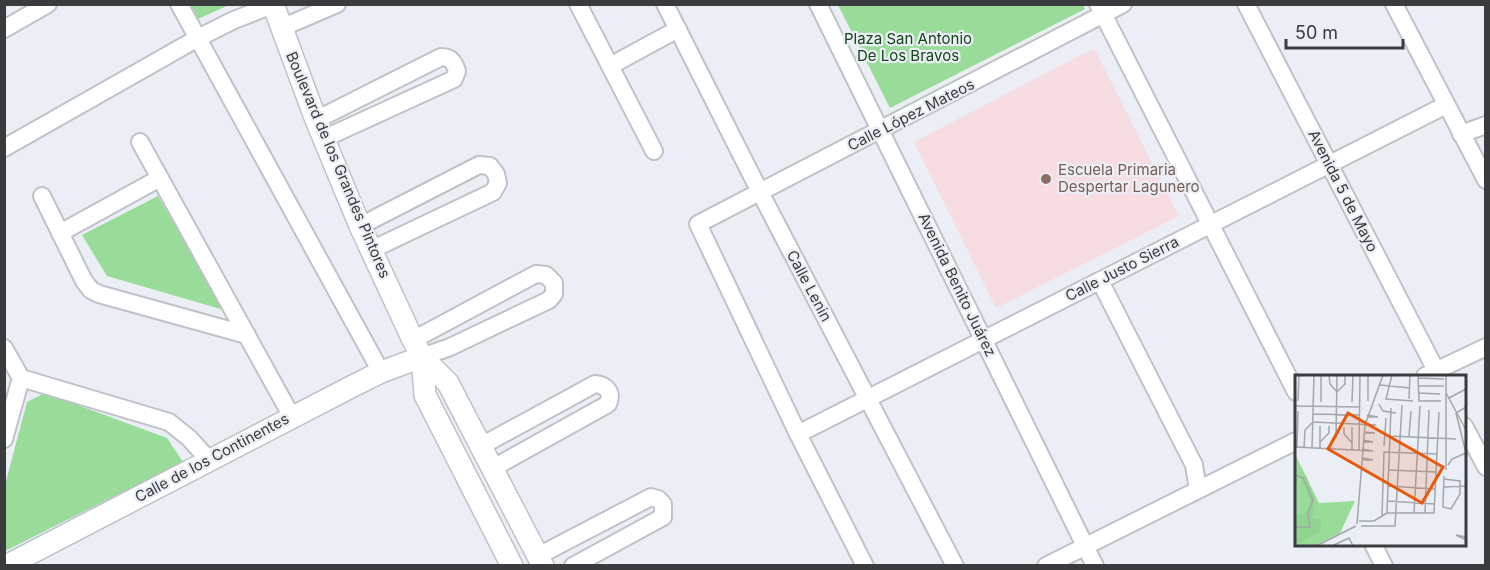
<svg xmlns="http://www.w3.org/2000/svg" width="1490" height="570" font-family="Inter,sans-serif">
  <rect width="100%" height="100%" fill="#ebeef4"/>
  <path fill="#f7dce1" d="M 1094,48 L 1179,216 L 996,308 L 914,142 Z"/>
  <g fill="#99db98">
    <path d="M 191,5 L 229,5 L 198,19 Z"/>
    <path d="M 1083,5 L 1085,9 L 890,108 L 838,5 Z"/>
    <path d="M 158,196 L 224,310 L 107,276 L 82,235 Z"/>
    <path d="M 45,393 L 167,438 L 183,462 L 5,551 L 5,485 L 27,402 Z"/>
  </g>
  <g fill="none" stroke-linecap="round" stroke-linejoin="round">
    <g stroke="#bfc2c8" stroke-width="20">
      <g id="minor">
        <path d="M 179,4 L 381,372"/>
        <path d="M 578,4 L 654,151"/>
        <path d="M 665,4 L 760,192 L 955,566"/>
        <path d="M 818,4 L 1095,566"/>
        <path d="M 1098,4 L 1296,392"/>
        <path d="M 1246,4 L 1439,376"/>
        <path d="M 1394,4 L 1486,180"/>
        <path d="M 281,28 L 337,4"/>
        <path d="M 4,29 L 48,4"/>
        <path d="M 610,66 L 678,29"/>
        <path d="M 316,120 L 441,57 C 451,57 454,62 457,71 L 454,79 L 323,139"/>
        <path d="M 1461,134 L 1486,125"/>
        <path d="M 140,142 L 292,417"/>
        <path d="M 4,148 L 198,38 L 234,20 L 275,4"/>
        <path d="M 42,196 L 84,281 L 91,290 L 99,294 L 247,335"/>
        <path d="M 360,226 L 479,165 L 490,166 L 496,174 L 498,183 L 493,192 L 371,250"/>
        <path d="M 60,233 L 160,178"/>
        <path d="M 1100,281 L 1194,465 L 1198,490"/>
        <path d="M 413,340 L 536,274 L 546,275 L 554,283 L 554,294 L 549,300 L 450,347 L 422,357"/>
        <path d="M 4,348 L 21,378 L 4,439"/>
        <path d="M 1425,376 L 1486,347"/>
        <path d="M 21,378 L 169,422 L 189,438 L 209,460"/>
        <path d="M 1464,426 L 1486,467"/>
        <path d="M 798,434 L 1446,105"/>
        <path d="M 481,446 L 595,384 C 607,385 613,393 608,404 L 493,468"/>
        <path d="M 1373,544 L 1384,566"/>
        <path d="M 538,556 L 651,497 L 658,499 L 663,504 L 663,517 L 573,566"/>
        <path d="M 865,566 L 798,434 L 698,224 L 1123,4"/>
        <path d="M 1046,566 L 1296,441"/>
      </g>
    </g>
    <g stroke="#bfc2c8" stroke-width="24">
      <g id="tertiary">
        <path d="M 273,4 L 316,120 L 360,226 L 413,340 L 422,357 L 448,383 L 543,566"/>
        <path d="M 422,357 L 425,395 L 512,566"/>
        <path d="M 6,566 L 349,388 L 381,372 L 422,357"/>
      </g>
    </g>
    <use href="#minor" stroke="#fff" stroke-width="16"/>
    <use href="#tertiary" stroke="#fff" stroke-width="21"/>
  </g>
  <circle fill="#8d6e63" stroke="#ebeef4" stroke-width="2" cx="1046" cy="179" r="6"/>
  <g text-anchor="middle" stroke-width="4.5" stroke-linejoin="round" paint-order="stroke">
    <g font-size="15" fill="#154418" stroke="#ebeef4">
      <text x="908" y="44">Plaza San Antonio<tspan x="908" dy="17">De Los Bravos</tspan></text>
    </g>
    <g font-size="15" fill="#3a3b3e" stroke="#ebeef4">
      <text transform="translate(911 115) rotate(-27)" y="5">Calle López Mateos</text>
      <text transform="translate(338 165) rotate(67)" y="5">Boulevard de los Grandes Pintores</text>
      <text transform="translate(1343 191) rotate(63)" y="5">Avenida 5 de Mayo</text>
      <text transform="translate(1122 269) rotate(-27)" y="5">Calle Justo Sierra</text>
      <text transform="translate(957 285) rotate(64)" y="5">Avenida Benito Juárez</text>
      <text transform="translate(809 286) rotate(62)" y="5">Calle Lenin</text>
      <text transform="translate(212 458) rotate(-28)" y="5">Calle de los Continentes</text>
    </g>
    <g font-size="15" fill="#785e54" stroke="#ebeef4" text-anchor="start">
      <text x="1058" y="175">Escuela Primaria<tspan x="1058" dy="17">Despertar Lagunero</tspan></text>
    </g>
  </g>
  <g transform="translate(1295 375)">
    <rect width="171" height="171" fill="#ebeef4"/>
    <path d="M 0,79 L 24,128 L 60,126 L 45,158 L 19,171 L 0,171 Z" fill="#99db98"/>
    <path d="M 11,100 L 19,123 L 18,143 L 26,145 L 26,156 L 0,171 L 0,140 L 8,139 L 16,129 L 6,101 Z" fill="#8fd48f"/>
    <path fill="none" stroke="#a4a6ab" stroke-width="1.5" d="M 34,0 L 35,9 L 42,17 L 50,9 L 50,0M 97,0 L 91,24 L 118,26M 123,0 L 124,26 L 146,26M 123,3 L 149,4M 85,10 L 115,13M 123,11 L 149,11M 123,18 L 145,19M 151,18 L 171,55M 154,23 L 171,14M 114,24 L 115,0M 3,26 L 4,0M 73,26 L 73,0M 26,27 L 26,0M 57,27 L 58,0M 84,29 L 88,36 L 101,38M 0,31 L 65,32M 18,39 L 65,40M 72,42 L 83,42 L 72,40M 49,52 L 49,59 L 57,68M 69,58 L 80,58 L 69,57M 95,61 L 161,64M 114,61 L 116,36M 25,67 L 34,58 L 34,51M 68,67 L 78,67 L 68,65M 89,71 L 91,43M 0,72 L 78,76 L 67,74M 2,73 L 3,36M 9,73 L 10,55 L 18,47 L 81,50 L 70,50M 17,73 L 19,0M 25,73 L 25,51M 32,74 L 41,62 L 42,0M 57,75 L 57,52M 64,75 L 65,0M 171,78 L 161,38 L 171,32M 68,85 L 78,85 L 68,83M 153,90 L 157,84 L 171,78M 94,95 L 141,97M 151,95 L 151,0M 0,100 L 8,103 L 18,125 L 13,138 L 15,152 L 0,152M 149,104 L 165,106 L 165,119 L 156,134 L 148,132 L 149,101M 93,111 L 140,114M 149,112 L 171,111M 92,126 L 140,129M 92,138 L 139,138 L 144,37M 92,138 L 96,33M 119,138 L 125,31M 130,138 L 134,35M 87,141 L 89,77 L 142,79M 64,146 L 79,146 L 92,138M 62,149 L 70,50 L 88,0M 66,151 L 100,151 L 107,30M 171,162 L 161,160 L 171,165M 39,170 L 54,163 L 58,171M 21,171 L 61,151"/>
    <path fill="#e8590c" fill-opacity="0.15" stroke="#e8590c" stroke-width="3" d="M 53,38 L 148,92 L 127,128 L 33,74 Z"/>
    <rect width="171" height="171" fill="none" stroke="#3a3b3e" stroke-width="3"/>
  </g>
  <rect width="1490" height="570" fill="none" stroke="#3a3b3e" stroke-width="12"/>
  <path d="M1286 39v9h117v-9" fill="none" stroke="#3a3b3e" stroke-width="3"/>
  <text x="1295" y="39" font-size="18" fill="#3a3b3e" stroke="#ebeef4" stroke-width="4.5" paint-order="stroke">50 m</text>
</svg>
